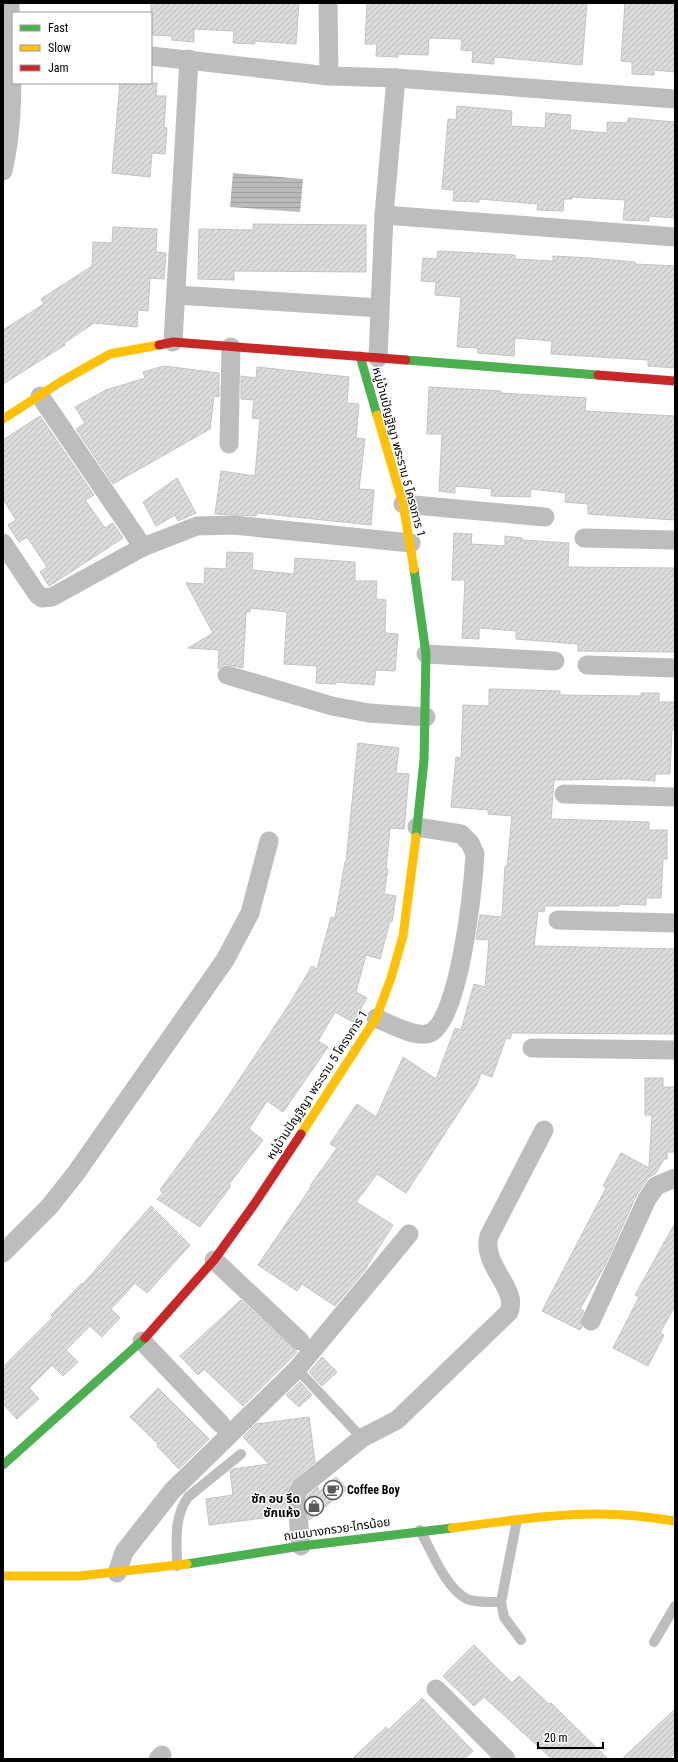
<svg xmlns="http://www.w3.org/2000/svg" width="678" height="1762" font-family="'Roboto Condensed','Noto Sans Thai',sans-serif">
  <defs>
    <pattern id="water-rules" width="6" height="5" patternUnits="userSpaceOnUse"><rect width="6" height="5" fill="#bababa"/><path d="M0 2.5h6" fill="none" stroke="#9e9e9e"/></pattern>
    <pattern id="building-hatch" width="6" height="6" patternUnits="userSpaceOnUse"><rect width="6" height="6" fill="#dbdbdb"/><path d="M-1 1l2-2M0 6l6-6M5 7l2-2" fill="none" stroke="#bababa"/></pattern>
  </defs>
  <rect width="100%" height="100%" fill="#fff"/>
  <path fill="url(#water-rules)" d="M 233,173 L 303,179 L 300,212 L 230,207 Z"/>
  <g fill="url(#building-hatch)" stroke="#c3c3c3">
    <path d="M 151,3 L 299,3 L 296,44 L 255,41 L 255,44 L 233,43 L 234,31 L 194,29 L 194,42 L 172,40 L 172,36 L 151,35 Z"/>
    <path d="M 367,3 L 587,3 L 582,65 L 494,57 L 494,64 L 472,62 L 473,51 L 461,50 L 462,39 L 429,38 L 428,55 L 398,54 L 398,57 L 376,56 L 377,44 L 365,44 Z"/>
    <path d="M 625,3 L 675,3 L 675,72 L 654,70 L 654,75 L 632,74 L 632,62 L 621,61 Z"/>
    <path d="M 120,83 L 157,83 L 156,96 L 166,96 L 164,127 L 167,128 L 165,154 L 152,153 L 150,177 L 112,173 Z"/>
    <path d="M 457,106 L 512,111 L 511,126 L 545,128 L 546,113 L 571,115 L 570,130 L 607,133 L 607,122 L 627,123 L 628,118 L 675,122 L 675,218 L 649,216 L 649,221 L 623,220 L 625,200 L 572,197 L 572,199 L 564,199 L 563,211 L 537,210 L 538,204 L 479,199 L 479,202 L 453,201 L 454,190 L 442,189 L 448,119 L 456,120 Z"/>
    <path d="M 253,224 L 366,225 L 366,272 L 234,271 L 234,280 L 198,279 L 199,229 L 253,230 Z"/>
    <path d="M 113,227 L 157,229 L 156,252 L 166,253 L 164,279 L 150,278 L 148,311 L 138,310 L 137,327 L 94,323 L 64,343 L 65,345 L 3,384 L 3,330 L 44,304 L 41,299 L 92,266 L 93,242 L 112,243 Z"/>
    <path d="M 438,251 L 515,255 L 515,259 L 553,261 L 553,256 L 590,258 L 635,262 L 635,264 L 675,266 L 675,368 L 648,366 L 648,360 L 551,354 L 552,341 L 515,338 L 514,356 L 478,353 L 478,348 L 457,347 L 461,297 L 435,295 L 436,282 L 421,281 L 423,258 L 437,259 Z"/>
    <path d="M 164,366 L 219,373 L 219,397 L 214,396 L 210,429 L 113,484 L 76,429 L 85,423 L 75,407 L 106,390 L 145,378 L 143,372 Z"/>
    <path d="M 257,367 L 349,377 L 347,403 L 359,404 L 356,438 L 365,439 L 359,489 L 374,490 L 371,525 L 257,513 L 256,516 L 215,514 L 221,471 L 255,476 L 260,419 L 252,418 L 254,400 L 241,399 L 241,376 L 256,378 Z"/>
    <path d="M 429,387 L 501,391 L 501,393 L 586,398 L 585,411 L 675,416 L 675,520 L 588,514 L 588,504 L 565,502 L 566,493 L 531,489 L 530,497 L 491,496 L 492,489 L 455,486 L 455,493 L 439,491 L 442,434 L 427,434 Z"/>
    <path d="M 40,416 L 94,495 L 85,500 L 105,528 L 113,523 L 123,538 L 49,586 L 40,572 L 47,567 L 27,537 L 19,542 L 8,525 L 16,520 L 3,499 L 3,440 Z"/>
    <path d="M 177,478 L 196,513 L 178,521 L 175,515 L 156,526 L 143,502 Z"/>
    <path d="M 454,533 L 472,534 L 471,544 L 505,546 L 505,536 L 522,538 L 522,540 L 569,543 L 568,567 L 674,568 L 675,652 L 578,651 L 578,644 L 516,639 L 516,631 L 479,628 L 479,639 L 462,638 L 465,580 L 452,580 Z"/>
    <path d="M 227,552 L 253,553 L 252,570 L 294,574 L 295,558 L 355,562 L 355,581 L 377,581 L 376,599 L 386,600 L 385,633 L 398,634 L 395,671 L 376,670 L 374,685 L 336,682 L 336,684 L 316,683 L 317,666 L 284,664 L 287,612 L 250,608 L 250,612 L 246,612 L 243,668 L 225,664 L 218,669 L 219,650 L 188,648 L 213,633 L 186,583 L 204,584 L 205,568 L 226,569 Z"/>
    <path d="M 489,689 L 560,691 L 560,695 L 641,696 L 641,693 L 659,693 L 659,702 L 675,702 L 675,730 L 672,730 L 670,774 L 655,774 L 655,781 L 627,779 L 554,780 L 551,819 L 649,822 L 649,830 L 667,830 L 667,859 L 663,859 L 661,898 L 646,898 L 646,905 L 619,904 L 619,906 L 545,906 L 544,912 L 538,911 L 534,946 L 675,949 L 675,1034 L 512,1033 L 510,1039 L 506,1038 L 492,1077 L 481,1073 L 477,1084 L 406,1193 L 377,1174 L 356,1202 L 393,1225 L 364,1271 L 335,1306 L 302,1284 L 297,1291 L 258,1265 L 311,1187 L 310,1186 L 337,1148 L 330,1144 L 357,1104 L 376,1117 L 403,1057 L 436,1079 L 455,1028 L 461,1030 L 474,984 L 485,987 L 489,940 L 476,939 L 480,915 L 502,917 L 505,866 L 507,867 L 512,816 L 488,814 L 488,810 L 451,807 L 456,757 L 461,758 L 463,705 L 489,706 Z"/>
    <path d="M 358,743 L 399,748 L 396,773 L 409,774 L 404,829 L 390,828 L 386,869 L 388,869 L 384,894 L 396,896 L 392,922 L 390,921 L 380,959 L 366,955 L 356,992 L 367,998 L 353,1022 L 335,1012 L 318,1041 L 328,1047 L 283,1112 L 267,1101 L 249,1129 L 263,1140 L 229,1184 L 231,1186 L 200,1227 L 157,1199 L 163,1193 L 160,1190 L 223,1104 L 290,1003 L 312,966 L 317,969 L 331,917 L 335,918 L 345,862 L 346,862 Z"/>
    <path d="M 645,1078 L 663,1078 L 663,1087 L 675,1087 L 675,1152 L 667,1152 L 667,1159 L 664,1159 L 655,1174 L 649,1177 L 637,1194 L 604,1267 L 580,1309 L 584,1311 L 581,1317 L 582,1327 L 580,1330 L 542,1311 L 606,1188 L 603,1186 L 621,1153 L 649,1168 L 652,1115 L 645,1115 Z"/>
    <path d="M 151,1206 L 190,1245 L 147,1293 L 135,1283 L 111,1309 L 120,1318 L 102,1337 L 90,1326 L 66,1350 L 78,1362 L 63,1376 L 52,1365 L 29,1388 L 39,1399 L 17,1419 L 3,1404 L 3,1367 L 53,1317 L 51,1315 L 82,1283 L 83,1284 Z"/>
    <path d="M 675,1223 L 675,1306 L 660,1333 L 664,1335 L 648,1366 L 613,1348 L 639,1297 L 635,1295 Z"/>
    <path d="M 241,1300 L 297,1352 L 243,1406 L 204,1369 L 198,1375 L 180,1356 Z"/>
    <path d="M 322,1357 L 337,1372 L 322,1386 L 309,1372 Z"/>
    <path d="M 300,1382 L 312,1395 L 299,1407 L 286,1395 Z"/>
    <path d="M 158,1388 L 209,1439 L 179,1469 L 157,1446 L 158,1444 L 130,1417 Z"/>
    <path d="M 309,1417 L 315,1462 L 290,1483 L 285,1497 L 287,1515 L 209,1525 L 206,1499 L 233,1495 L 230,1471 L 233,1469 L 269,1464 L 243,1437 L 256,1424 Z"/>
    <path d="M 336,1477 L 347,1489 L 309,1520 L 307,1498 L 309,1495 L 318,1487 L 319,1492 Z"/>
    <path d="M 474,1645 L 512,1683 L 519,1676 L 549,1704 L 551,1703 L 608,1759 L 552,1759 L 484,1697 L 474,1706 L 443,1676 Z"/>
    <path d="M 422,1698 L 473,1751 L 464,1759 L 352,1759 L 386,1727 L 388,1730 Z"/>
    <path d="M 675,1709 L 675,1754 L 669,1759 L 622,1759 Z"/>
  </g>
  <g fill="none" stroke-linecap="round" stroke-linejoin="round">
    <g stroke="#bdbdbd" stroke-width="10">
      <path d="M 297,1369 L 362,1438"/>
      <path d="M 517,1520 L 501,1602 L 504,1617 L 521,1640"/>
      <path d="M 420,1530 C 431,1550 446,1589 467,1599 C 477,1603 490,1602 501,1602"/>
      <path d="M 177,1566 C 177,1541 173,1519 188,1497 L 241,1454"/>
      <path d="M 654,1642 L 675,1606"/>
    </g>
    <g stroke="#bdbdbd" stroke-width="19">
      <path d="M 328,3 L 329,76"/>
      <path d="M 151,56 L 329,76 L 396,78 L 675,99"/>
      <path d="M 3,171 C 16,116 11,59 10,3"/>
      <path d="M 384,215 L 675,237"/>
      <path d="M 176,295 L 380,308"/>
      <path d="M 173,342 L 189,59"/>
      <path d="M 378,358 L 384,215 L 396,78"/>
      <path d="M 40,396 L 143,547"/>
      <path d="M 229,444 L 231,347"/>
      <path d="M 403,504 L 545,517"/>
      <path d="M 584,538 L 675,540"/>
      <path d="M 3,543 L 37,594 L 42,598 L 52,597 L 143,547 L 197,526 L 233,525 L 411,543"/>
      <path d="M 426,654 L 555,661"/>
      <path d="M 587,665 L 675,668"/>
      <path d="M 227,675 L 332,706 L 369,713 L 426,717"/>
      <path d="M 564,794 L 675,797"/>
      <path d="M 558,920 L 675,923"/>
      <path d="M 376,1018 C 388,1023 417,1039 430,1033 C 460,1019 473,887 475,854 L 470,843 L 461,834 L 417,827"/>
      <path d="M 532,1048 L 675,1050"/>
      <path d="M 3,1253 L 49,1207 L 76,1173 L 225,960 L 250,913 L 269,841"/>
      <path d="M 214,1260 L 300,1341"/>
      <path d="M 591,1321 L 647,1199 L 656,1186 L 675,1178"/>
      <path d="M 142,1341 L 221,1424"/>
      <path d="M 301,1546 L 296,1496 L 300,1488 L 362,1438 L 397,1420 L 509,1312 C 519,1288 481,1266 489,1236 L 544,1130"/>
      <path d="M 117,1573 L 124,1552 L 172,1491 L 297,1369 L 409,1234"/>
      <path d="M 436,1689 L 506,1759"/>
      <path d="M 158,1759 L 162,1755"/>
    </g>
    <g stroke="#4caf50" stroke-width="9">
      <path d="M 360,356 L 377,415"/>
      <path d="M 406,360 L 598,375"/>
      <path d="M 414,569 L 426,654 L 424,760 L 416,837"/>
      <path d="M 3,1465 L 145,1338"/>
      <path d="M 187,1564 L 301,1546 L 452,1528"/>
    </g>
    <g stroke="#ffc107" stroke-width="9">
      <path d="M 377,415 L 403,504 L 414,569"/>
      <path d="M 3,419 L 62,381 L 110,354 L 159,345"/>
      <path d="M 301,1134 L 376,1018 L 391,978 L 403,936 L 416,837"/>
      <path d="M 452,1528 C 500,1522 550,1514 599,1514 C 624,1514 650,1517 675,1521"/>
      <path d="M 3,1576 L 79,1576 L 187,1564"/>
    </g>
    <g stroke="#c62828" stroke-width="9">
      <path d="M 159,345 L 173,342 L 406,360"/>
      <path d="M 598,375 L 675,381"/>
      <path d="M 145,1338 L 214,1260 L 253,1206 L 301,1134"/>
    </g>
  </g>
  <defs>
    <g id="cafe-ring" transform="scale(1)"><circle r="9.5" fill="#fff" stroke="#595959" stroke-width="1.5"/><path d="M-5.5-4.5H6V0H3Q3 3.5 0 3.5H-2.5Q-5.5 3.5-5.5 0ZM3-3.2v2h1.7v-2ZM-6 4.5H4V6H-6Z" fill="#595959"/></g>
    <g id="shop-ring" transform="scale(1)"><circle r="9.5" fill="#fff" stroke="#595959" stroke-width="1.5"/><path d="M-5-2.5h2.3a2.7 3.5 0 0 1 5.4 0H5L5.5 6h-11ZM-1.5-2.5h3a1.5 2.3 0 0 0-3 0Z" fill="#595959"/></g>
  </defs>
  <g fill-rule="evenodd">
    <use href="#cafe-ring" x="333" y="1490"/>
    <use href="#shop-ring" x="314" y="1506"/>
  </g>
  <g text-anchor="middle" stroke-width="3" stroke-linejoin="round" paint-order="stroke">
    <g font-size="12" fill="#000" stroke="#fff">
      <text transform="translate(399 452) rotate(75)" y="4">หมู่บ้านปัญฐิญา พระราม 5 โครงการ 1</text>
      <text transform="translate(317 1085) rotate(-57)" y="4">หมู่บ้านปัญฐิญา พระราม 5 โครงการ 1</text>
      <text transform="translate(337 1529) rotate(-8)" y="4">ถนนบางกรวย-ไทรน้อย</text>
    </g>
    <g font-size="12" font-weight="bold" fill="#000" stroke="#fff" text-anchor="start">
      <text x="347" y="1494">Coffee Boy</text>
      <text x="300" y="1503" text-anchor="end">ซัก อบ รีด<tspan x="300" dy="14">ซักแห้ง</tspan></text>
    </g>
  </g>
  <rect width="678" height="1762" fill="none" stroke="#000000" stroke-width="8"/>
  <rect x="12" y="12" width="140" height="72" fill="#ffffff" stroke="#999999"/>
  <rect x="20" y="25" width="20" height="6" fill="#4caf50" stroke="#999999"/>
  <text x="48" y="32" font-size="12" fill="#000000">Fast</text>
  <rect x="20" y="45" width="20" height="6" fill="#ffc107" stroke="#999999"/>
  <text x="48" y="52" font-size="12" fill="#000000">Slow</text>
  <rect x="20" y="65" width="20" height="6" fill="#c62828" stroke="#999999"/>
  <text x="48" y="72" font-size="12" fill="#000000">Jam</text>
  <path d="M538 1742v6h65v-6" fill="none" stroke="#000000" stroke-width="2"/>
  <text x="544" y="1742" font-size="12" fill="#000000" stroke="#ffffff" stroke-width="3" paint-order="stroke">20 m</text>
</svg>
